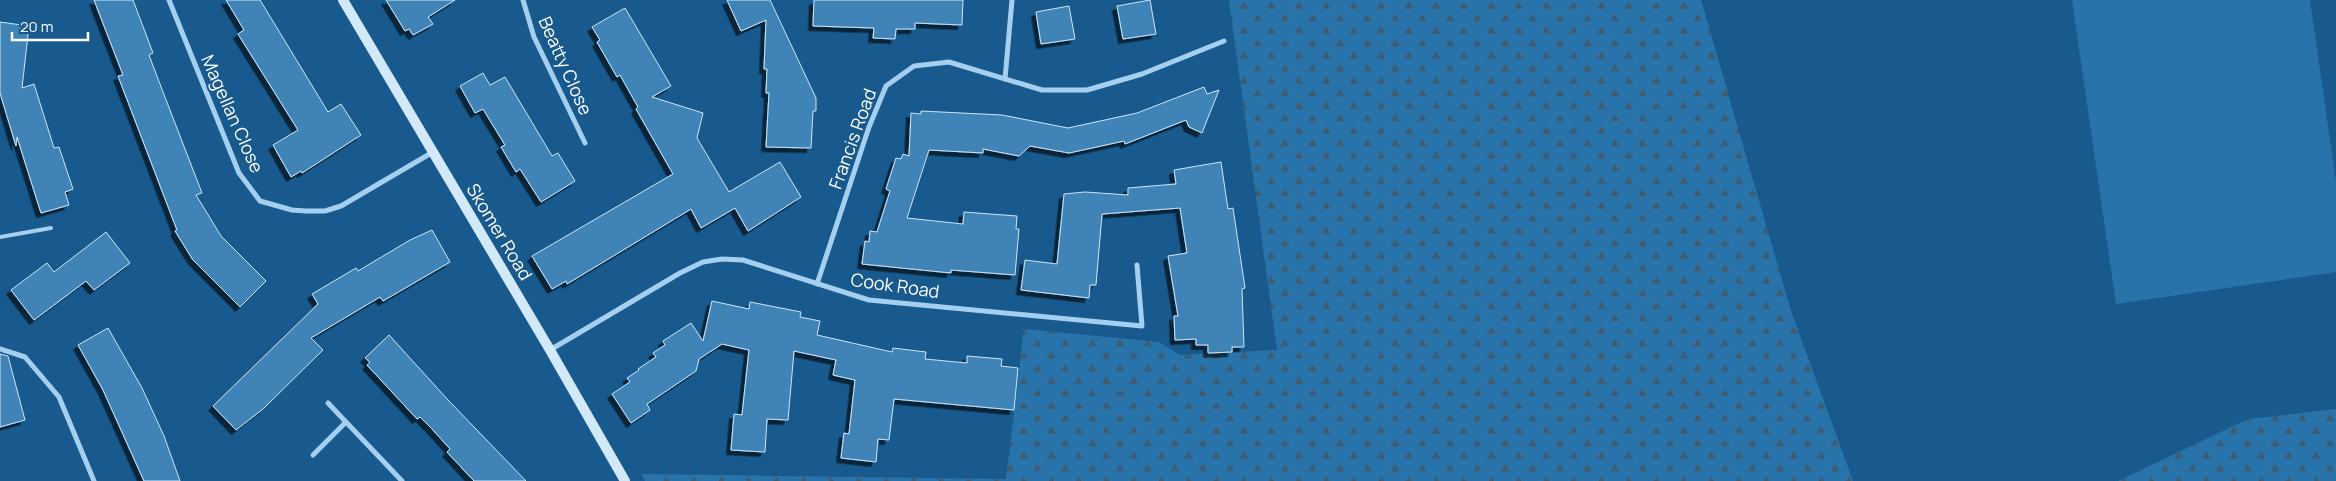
<svg xmlns="http://www.w3.org/2000/svg" width="2336" height="481" font-family="Manrope,sans-serif">
  <defs>
    <pattern id="forest-firs" width="22" height="20" patternUnits="userSpaceOnUse" patternTransform="scale(1.25)"><rect width="22" height="20" fill="#2873aa"/><path d="M5 1l3.5 6h-7zM16 11l3.5 6h-7z" fill="#3e5c72"/></pattern>
    <filter id="shadow"><feDropShadow dx="-4.5" dy="4.5" stdDeviation="0" flood-color="#0009"/></filter>
  </defs>
  <rect width="100%" height="100%" fill="#185a8e"/>
  <g fill="url(#forest-firs)">
    <path d="M 1229,0 L 1701,0 L 1791,311 L 1853,481 L 645,481 L 642,474 L 1006,479 L 1024,329 L 1159,342 L 1180,355 L 1277,350 Z"/>
    <path d="M 2336,409 L 2336,481 L 2118,481 L 2248,419 Z"/>
  </g>
  <path fill="#2873aa" d="M 2072,0 L 2310,0 L 2336,182 L 2336,272 L 2116,304 Z"/>
  <g fill="#4184b7" stroke="#cbe6fa" filter="url(#shadow)">
    <path d="M 94,0 L 133,0 L 153,53 L 149,55 L 158,79 L 202,193 L 196,195 L 221,236 L 266,281 L 240,307 L 193,260 L 175,231 L 177,230 L 118,76 L 123,75 Z"/>
    <path d="M 226,0 L 260,0 L 328,112 L 341,104 L 361,135 L 302,173 L 301,171 L 291,177 L 273,145 L 298,130 L 238,34 L 244,30 Z"/>
    <path d="M 386,0 L 455,0 L 428,17 L 433,24 L 413,35 L 409,29 L 405,31 Z"/>
    <path d="M 727,0 L 770,0 L 816,98 L 816,111 L 813,111 L 811,148 L 766,147 L 769,93 L 766,93 L 767,69 L 764,69 L 766,20 L 741,31 Z"/>
    <path d="M 814,0 L 963,0 L 962,25 L 915,23 L 915,29 L 896,29 L 895,39 L 873,38 L 874,28 L 813,26 Z"/>
    <path d="M 1150,0 L 1156,34 L 1123,39 L 1117,6 Z"/>
    <path d="M 1069,6 L 1075,39 L 1041,44 L 1036,12 Z"/>
    <path d="M 625,8 L 671,86 L 652,97 L 703,113 L 697,138 L 729,192 L 780,162 L 801,197 L 748,231 L 735,208 L 701,228 L 691,209 L 567,284 L 566,281 L 552,289 L 532,256 L 673,174 L 636,109 L 638,107 L 620,75 L 617,77 L 597,42 L 600,40 L 592,27 Z"/>
    <path d="M 0,22 L 29,26 L 22,88 L 34,84 L 54,148 L 59,147 L 73,189 L 65,192 L 69,205 L 41,213 L 17,137 L 16,146 L 0,93 Z"/>
    <path d="M 483,73 L 490,85 L 505,77 L 552,156 L 558,153 L 575,181 L 541,202 L 520,169 L 516,172 L 501,147 L 505,145 L 483,109 L 475,113 L 460,86 Z"/>
    <path d="M 1204,87 L 1207,94 L 1219,90 L 1202,133 L 1189,127 L 1186,120 L 1125,144 L 1124,141 L 1069,153 L 1030,146 L 1019,156 L 983,149 L 983,153 L 929,150 L 907,218 L 963,224 L 964,212 L 1017,216 L 1016,229 L 1019,229 L 1015,275 L 951,270 L 951,273 L 862,264 L 865,241 L 869,242 L 870,231 L 877,232 L 890,191 L 886,189 L 896,158 L 901,159 L 903,154 L 909,156 L 911,113 L 921,114 L 921,111 L 1002,115 L 1068,128 L 1137,113 Z"/>
    <path d="M 1221,162 L 1228,209 L 1233,208 L 1245,288 L 1242,289 L 1244,347 L 1232,347 L 1232,352 L 1208,353 L 1208,345 L 1196,345 L 1196,339 L 1175,340 L 1174,316 L 1178,316 L 1168,256 L 1187,253 L 1180,208 L 1102,214 L 1096,285 L 1090,285 L 1089,298 L 1021,290 L 1025,260 L 1057,264 L 1064,194 L 1085,192 L 1128,195 L 1128,188 L 1176,184 L 1174,170 Z"/>
    <path d="M 432,230 L 450,262 L 383,301 L 380,297 L 311,338 L 323,350 L 263,409 L 236,430 L 213,406 L 318,304 L 312,294 L 356,268 L 358,271 L 410,240 Z"/>
    <path d="M 106,232 L 130,263 L 94,290 L 86,281 L 34,320 L 11,290 L 47,263 L 54,272 Z"/>
    <path d="M 712,301 L 749,309 L 750,302 L 801,312 L 800,317 L 820,321 L 817,335 L 892,352 L 893,348 L 926,352 L 925,359 L 967,363 L 967,356 L 1002,359 L 1001,366 L 1018,368 L 1014,410 L 894,399 L 889,440 L 878,439 L 876,462 L 841,458 L 844,433 L 849,434 L 855,380 L 833,375 L 836,360 L 794,351 L 788,420 L 767,419 L 765,452 L 731,450 L 734,414 L 742,415 L 749,350 L 722,344 L 699,359 L 696,371 L 647,404 L 650,410 L 631,423 L 612,394 L 630,382 L 627,378 L 639,370 L 638,369 L 656,357 L 653,353 L 665,345 L 663,341 L 691,323 L 703,341 Z"/>
    <path d="M 108,328 L 142,388 L 164,436 L 180,481 L 144,481 L 103,390 L 78,345 Z"/>
    <path d="M 389,335 L 448,400 L 526,481 L 474,481 L 447,452 L 450,449 L 433,430 L 420,417 L 417,419 L 367,365 L 370,362 L 365,358 Z"/>
    <path d="M 0,354 L 8,356 L 25,420 L 0,427 Z"/>
  </g>
  <g fill="none" stroke-linecap="round" stroke-linejoin="round">
    <path stroke="#a5cfef" stroke-width="4" d="M 0,237 L 51,228"/>
    <g stroke="#a5cfef" stroke-width="5">
      <path d="M 169,0 L 239,173 L 260,201 L 292,210 L 306,211 L 325,211 L 341,206 L 433,152"/>
      <path d="M 523,0 L 534,37 L 585,143"/>
      <path d="M 1005,79 L 1012,0"/>
      <path d="M 817,284 L 869,127 L 886,86 L 914,66 L 949,62 L 1042,90 L 1087,90 L 1142,74 L 1224,41"/>
      <path d="M 0,349 L 25,357 L 59,397 L 94,481"/>
      <path d="M 550,350 L 680,273 L 703,262 L 722,259 L 743,260 L 869,300 L 1142,326 L 1137,265"/>
      <path d="M 346,422 L 402,481"/>
      <path d="M 313,455 L 346,422 L 328,403"/>
    </g>
    <path stroke="#d2e9fa" stroke-width="10" d="M 343,0 L 550,350 L 625,481"/>
  </g>
  <g text-anchor="middle" stroke-width="4" stroke-linejoin="round" paint-order="stroke">
    <g font-size="18" fill="#fff" stroke="#185a8e">
      <text transform="translate(565 66) rotate(66)" y="6">Beatty Close</text>
      <text transform="translate(232 114) rotate(66)" y="6">Magellan Close</text>
      <text transform="translate(853 139) rotate(-70)" y="6">Francis Road</text>
      <text transform="translate(499 232) rotate(59)" y="6">Skomer Road</text>
      <text transform="translate(895 286) rotate(8)" y="6">Cook Road</text>
    </g>
  </g>
  <path d="M12 32v8h76v-8" fill="none" stroke="#ffffff" stroke-width="2.5"/>
  <text x="20" y="32" font-size="15" fill="#ffffff" stroke="#185a8e" stroke-width="4" paint-order="stroke">20 m</text>
</svg>
